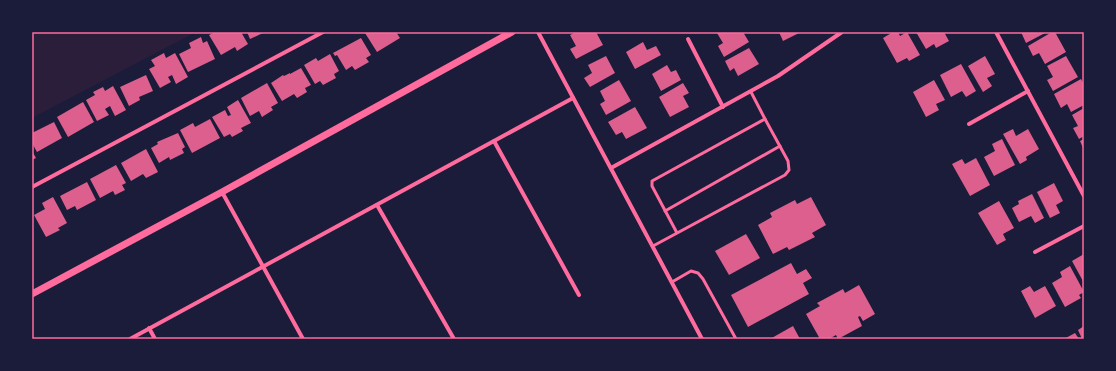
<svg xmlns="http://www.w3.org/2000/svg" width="1116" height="371" font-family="'DejaVu Sans',sans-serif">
  <rect width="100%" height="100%" fill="#1b1b3a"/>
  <path fill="#2a1e3b" d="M 32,32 L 196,32 L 32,118 Z"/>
  <g fill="#dd5f8e">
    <path d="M 215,32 L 241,32 L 248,44 L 237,51 L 235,47 L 221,55 L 209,35 Z"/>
    <path d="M 247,32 L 265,32 L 250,39 Z"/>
    <path d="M 367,32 L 396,32 L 400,38 L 377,52 L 365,33 Z"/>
    <path d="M 576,32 L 596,32 L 603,45 L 576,59 L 570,49 L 576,46 L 570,35 Z"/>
    <path d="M 719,32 L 743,32 L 749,42 L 724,57 L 718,46 L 723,43 L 717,33 Z"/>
    <path d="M 779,32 L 801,32 L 783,41 Z"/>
    <path d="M 893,32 L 898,32 L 900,36 L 907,32 L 920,55 L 909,61 L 907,58 L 897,63 L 883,38 Z"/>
    <path d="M 916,32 L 944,32 L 949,41 L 936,48 L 934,44 L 926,49 Z"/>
    <path d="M 1021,32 L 1047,32 L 1026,43 Z"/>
    <path d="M 1052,32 L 1055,32 L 1066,52 L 1045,64 L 1039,53 L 1033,56 L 1028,46 Z"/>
    <path d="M 201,37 L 203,43 L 207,41 L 215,59 L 188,72 L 179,54 L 191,48 L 189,43 Z"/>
    <path d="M 361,38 L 371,55 L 366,58 L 369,62 L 355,70 L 352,66 L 346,70 L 337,55 L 335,56 L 333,53 Z"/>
    <path d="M 643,42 L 647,50 L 656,46 L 661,55 L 635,69 L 626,52 Z"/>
    <path d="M 749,48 L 759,64 L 738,76 L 734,68 L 730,71 L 725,61 Z"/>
    <path d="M 164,53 L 166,58 L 175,53 L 188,77 L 176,84 L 172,75 L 168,77 L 171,82 L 160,88 L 149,69 L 155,66 L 151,60 Z"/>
    <path d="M 330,54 L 339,71 L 334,74 L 336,78 L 323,85 L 320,81 L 315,84 L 304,65 L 316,58 L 318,61 Z"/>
    <path d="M 606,56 L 615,73 L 590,87 L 584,78 L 592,73 L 588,65 Z"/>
    <path d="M 985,56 L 995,74 L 987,78 L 992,86 L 983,92 L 968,66 Z"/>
    <path d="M 1066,56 L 1078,77 L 1053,91 L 1047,80 L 1053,77 L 1047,66 Z"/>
    <path d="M 961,64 L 976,91 L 966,97 L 962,91 L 951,97 L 940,75 Z"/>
    <path d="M 667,65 L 671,72 L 676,70 L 681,80 L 661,91 L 652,74 Z"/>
    <path d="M 301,68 L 311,85 L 305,88 L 307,92 L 297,98 L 294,94 L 282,101 L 271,83 L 283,75 L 284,76 L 290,73 L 290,74 Z"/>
    <path d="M 146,75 L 153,91 L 139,97 L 140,100 L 129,106 L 120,87 Z"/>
    <path d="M 1081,79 L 1084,85 L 1084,105 L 1071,112 L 1067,104 L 1061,108 L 1054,94 Z"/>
    <path d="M 619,80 L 631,101 L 606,115 L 600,104 L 605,101 L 600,91 Z"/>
    <path d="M 934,80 L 945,100 L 936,104 L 939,110 L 926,117 L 913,92 Z"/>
    <path d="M 267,83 L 278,103 L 271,107 L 273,110 L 262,117 L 259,111 L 250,116 L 241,98 Z"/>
    <path d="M 683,83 L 689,93 L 683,96 L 689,107 L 670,117 L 659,97 Z"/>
    <path d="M 113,86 L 126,110 L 115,116 L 110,106 L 105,109 L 109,115 L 97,121 L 86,100 L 95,95 L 93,92 L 103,87 L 105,91 Z"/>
    <path d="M 238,100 L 251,123 L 241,128 L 243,131 L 232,137 L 230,134 L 224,137 L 212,117 L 225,110 L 228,116 L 231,115 L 227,107 Z"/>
    <path d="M 83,102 L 94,122 L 68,137 L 57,117 Z"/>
    <path d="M 635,107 L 647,128 L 626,139 L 622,132 L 616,135 L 608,122 Z"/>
    <path d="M 1084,108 L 1084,136 L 1079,139 L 1073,128 L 1078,126 L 1072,115 Z"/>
    <path d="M 210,119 L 220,138 L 192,153 L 180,130 L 193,123 L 195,127 Z"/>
    <path d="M 54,122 L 62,138 L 37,152 L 32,143 L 32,133 Z"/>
    <path d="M 1013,129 L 1016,136 L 1028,129 L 1039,149 L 1026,157 L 1027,160 L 1020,164 L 1003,134 Z"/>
    <path d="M 178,133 L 185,147 L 182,149 L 184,153 L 170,160 L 169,157 L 159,163 L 151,148 L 158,144 L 157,142 Z"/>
    <path d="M 1002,139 L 1015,165 L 994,176 L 984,157 L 995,151 L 992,144 Z"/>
    <path d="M 1084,139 L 1084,150 L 1080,141 Z"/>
    <path d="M 146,149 L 158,172 L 146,178 L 143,174 L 131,181 L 121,163 Z"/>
    <path d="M 32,151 L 36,158 L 32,160 Z"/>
    <path d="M 976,158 L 990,185 L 970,196 L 952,164 L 962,159 L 965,164 Z"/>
    <path d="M 116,165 L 126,183 L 122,185 L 125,190 L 115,195 L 113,191 L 100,198 L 90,179 Z"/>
    <path d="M 87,182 L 96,200 L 77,210 L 75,206 L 67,210 L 60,196 Z"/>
    <path d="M 1054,183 L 1063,201 L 1056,205 L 1060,213 L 1050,218 L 1037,192 Z"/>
    <path d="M 1032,194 L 1044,218 L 1035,223 L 1031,216 L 1019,222 L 1012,208 L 1019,204 L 1018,201 Z"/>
    <path d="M 53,197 L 67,223 L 58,228 L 60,230 L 46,237 L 34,215 L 45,209 L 42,203 Z"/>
    <path d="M 811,197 L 826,225 L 812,233 L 815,237 L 789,250 L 787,247 L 773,254 L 758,225 L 772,217 L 770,213 L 795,200 L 797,204 Z"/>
    <path d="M 999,201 L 1014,228 L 1003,234 L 1006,240 L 997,245 L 978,213 Z"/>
    <path d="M 746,234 L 760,258 L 729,275 L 715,251 Z"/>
    <path d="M 1084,254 L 1084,283 L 1072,261 Z"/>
    <path d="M 791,263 L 797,274 L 806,269 L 812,278 L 803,283 L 809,294 L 748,327 L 731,295 Z"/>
    <path d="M 1070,266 L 1084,292 L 1079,295 L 1081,298 L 1065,307 L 1052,283 L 1062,277 L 1060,272 Z"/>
    <path d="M 859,285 L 875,314 L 863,321 L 860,316 L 858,317 L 862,326 L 838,339 L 836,335 L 829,339 L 820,339 L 806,314 L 820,306 L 817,303 L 843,289 L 845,293 Z"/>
    <path d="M 1030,286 L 1034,292 L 1045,286 L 1056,306 L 1035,318 L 1021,291 Z"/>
    <path d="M 793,326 L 800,339 L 770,339 Z"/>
    <path d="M 1084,326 L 1084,339 L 1082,339 L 1078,330 Z"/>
    <path d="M 1075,333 L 1079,339 L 1064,339 Z"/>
  </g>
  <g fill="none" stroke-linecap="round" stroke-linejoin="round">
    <g stroke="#ff6b9d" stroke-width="3">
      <path d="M 751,92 L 765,119"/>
      <path d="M 665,211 L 780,146"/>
      <path d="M 653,246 L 785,175 L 789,170 L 788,161 L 765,119 L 652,181 L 652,186 L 677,233"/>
      <path d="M 672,282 L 691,271 L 698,273 L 703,279 L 736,339"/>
    </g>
    <g stroke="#ff6b9d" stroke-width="4">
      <path d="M 538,32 L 702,339"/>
      <path d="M 996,32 L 1084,196"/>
      <path d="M 688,39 L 723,107"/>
      <path d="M 969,124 L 1028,91"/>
      <path d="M 494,141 L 579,295"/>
      <path d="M 611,168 L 778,76 L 842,32"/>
      <path d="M 32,187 L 323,32"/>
      <path d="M 222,192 L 303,339"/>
      <path d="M 377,205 L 454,339"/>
      <path d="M 1035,252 L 1084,226"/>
      <path d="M 149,328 L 155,339"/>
      <path d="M 130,339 L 573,98"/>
    </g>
    <path stroke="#ff6b9d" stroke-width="7" d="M 32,294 L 222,192 L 512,32"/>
  </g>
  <rect width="1116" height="371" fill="none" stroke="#1b1b3a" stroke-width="66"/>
  <rect x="33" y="33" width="1050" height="305" fill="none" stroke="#ff6b9d" stroke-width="1.5"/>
</svg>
